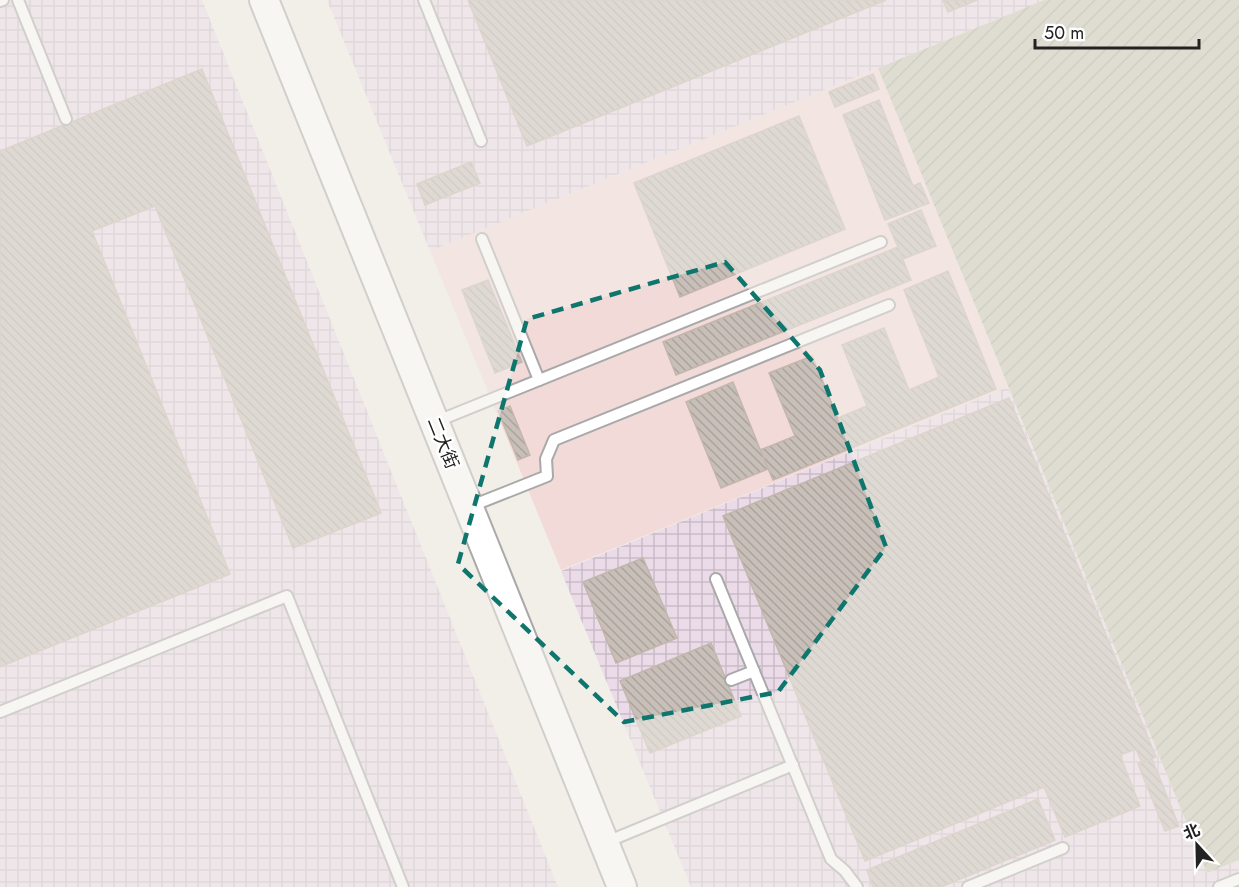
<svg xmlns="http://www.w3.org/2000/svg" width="1239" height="887" font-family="Jost,'Noto Sans SC',sans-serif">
  <defs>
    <pattern id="industrial-grid" width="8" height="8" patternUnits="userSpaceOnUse" patternTransform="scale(1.5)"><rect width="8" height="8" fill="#ebdbe8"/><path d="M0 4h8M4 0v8" fill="none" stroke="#c9bcc7"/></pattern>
    <pattern id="construction-furrows" width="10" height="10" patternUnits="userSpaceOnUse" patternTransform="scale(1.5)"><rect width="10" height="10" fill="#c7c7b4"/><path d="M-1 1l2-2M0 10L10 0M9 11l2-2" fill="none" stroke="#abab9a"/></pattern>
    <pattern id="building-back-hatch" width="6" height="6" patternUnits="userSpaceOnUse" patternTransform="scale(1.5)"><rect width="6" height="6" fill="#c7bfb8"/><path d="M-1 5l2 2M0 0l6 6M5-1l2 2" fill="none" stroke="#aba49e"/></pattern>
  </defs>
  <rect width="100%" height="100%" fill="#f2efe9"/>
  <path fill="#f2dad9" d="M 878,68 L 1008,387 L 561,570 L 430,251 Z"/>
  <g fill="url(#industrial-grid)">
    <path d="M 0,0 L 202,0 L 558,887 L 0,887 Z"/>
    <path d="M 327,0 L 1044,0 L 430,251 Z"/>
    <path d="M 1008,387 L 1207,873 L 1239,860 L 1239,887 L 691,887 L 561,571 Z"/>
  </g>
  <path fill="url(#construction-furrows)" d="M 1044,0 L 1239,0 L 1239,860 L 1207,873 L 878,68 Z"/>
  <g fill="url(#building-back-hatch)" stroke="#c4b6ab" stroke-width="1.5">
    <path d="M 468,0 L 886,0 L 527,146 Z"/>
    <path d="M 943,0 L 977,0 L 948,12 Z"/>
    <path d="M 202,69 L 381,513 L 293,548 L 155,206 L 92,231 L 230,574 L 0,667 L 0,151 Z"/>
    <path d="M 873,74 L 879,89 L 835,107 L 829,92 Z"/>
    <path d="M 879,100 L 913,186 L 920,183 L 929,203 L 885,220 L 843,115 Z"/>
    <path d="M 799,116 L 845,229 L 680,297 L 634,183 Z"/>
    <path d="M 471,162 L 480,183 L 425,205 L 417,184 Z"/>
    <path d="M 921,210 L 936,246 L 903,259 L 888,224 Z"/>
    <path d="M 898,247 L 911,280 L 676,375 L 663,342 Z"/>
    <path d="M 948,271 L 996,389 L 773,480 L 760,450 L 795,436 L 769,373 L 812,356 L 838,418 L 867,406 L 842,345 L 884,328 L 909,390 L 939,377 L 904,290 Z"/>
    <path d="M 488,280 L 522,362 L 495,373 L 462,290 Z"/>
    <path d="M 733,382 L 768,469 L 721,488 L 686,402 Z"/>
    <path d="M 1009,398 L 1156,757 L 1142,763 L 1136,749 L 1120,755 L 1140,806 L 1065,837 L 1044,787 L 865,861 L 723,516 Z"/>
    <path d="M 510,406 L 530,455 L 518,460 L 498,411 Z"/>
    <path d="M 643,558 L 677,638 L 616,663 L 583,582 Z"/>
    <path d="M 711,643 L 741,716 L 650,753 L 620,681 Z"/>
    <path d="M 1152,759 L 1179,826 L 1165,831 L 1138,764 Z"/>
    <path d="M 1038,799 L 1055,840 L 941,887 L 873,887 L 867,870 Z"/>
  </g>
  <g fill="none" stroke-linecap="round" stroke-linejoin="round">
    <g stroke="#a9a9a9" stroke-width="14">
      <g id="service">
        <path d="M 18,0 L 66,119"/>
        <path d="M 424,0 L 481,141"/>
        <path d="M 0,1 L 3,0"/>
        <path d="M 482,239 L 539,380"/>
        <path d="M 435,422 L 881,242"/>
        <path d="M 469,507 L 547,476 L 546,459 L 554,440 L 889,305"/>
        <path d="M 716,579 L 831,859 L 845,871 L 857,887"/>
        <path d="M 731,680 L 754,671"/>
        <path d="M 0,712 L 287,596 L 403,887"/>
        <path d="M 604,843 L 793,765"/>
        <path d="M 968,887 L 1063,848"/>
        <path d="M 1219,887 L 1239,879"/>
      </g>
    </g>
    <g stroke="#a9a9a9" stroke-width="32">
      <path id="tertiary" d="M 264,0 L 622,887"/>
    </g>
    <use href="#service" stroke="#fff" stroke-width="10"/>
    <use href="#tertiary" stroke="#fff" stroke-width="28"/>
  </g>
  <path d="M0 0H1239V887H0ZM 725,262 L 820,370 L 886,547 L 778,692 L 624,722 L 458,564 L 527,319 Z" fill="#f2efe9" fill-opacity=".55" fill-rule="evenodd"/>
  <path fill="none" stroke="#0f766e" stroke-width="4.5" stroke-dasharray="12 8" stroke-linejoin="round" d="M 725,262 L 820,370 L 886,547 L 778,692 L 624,722 L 458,564 L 527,319 Z"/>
  <g text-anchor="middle" stroke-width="5" stroke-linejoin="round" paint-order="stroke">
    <g font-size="18" fill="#222" stroke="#fff">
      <text transform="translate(443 443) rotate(68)" y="6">二大街</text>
    </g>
  </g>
  <g transform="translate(1197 845) rotate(338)" stroke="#ffffff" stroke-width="4.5" paint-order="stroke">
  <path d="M0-4.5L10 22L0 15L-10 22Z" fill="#222222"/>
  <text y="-9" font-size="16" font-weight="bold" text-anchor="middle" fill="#222222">北</text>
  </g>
  <path d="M1035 39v9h164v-9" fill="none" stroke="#222222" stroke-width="3"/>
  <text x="1044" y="39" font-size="18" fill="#222222" stroke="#ffffff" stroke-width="4.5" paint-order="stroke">50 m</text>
</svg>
